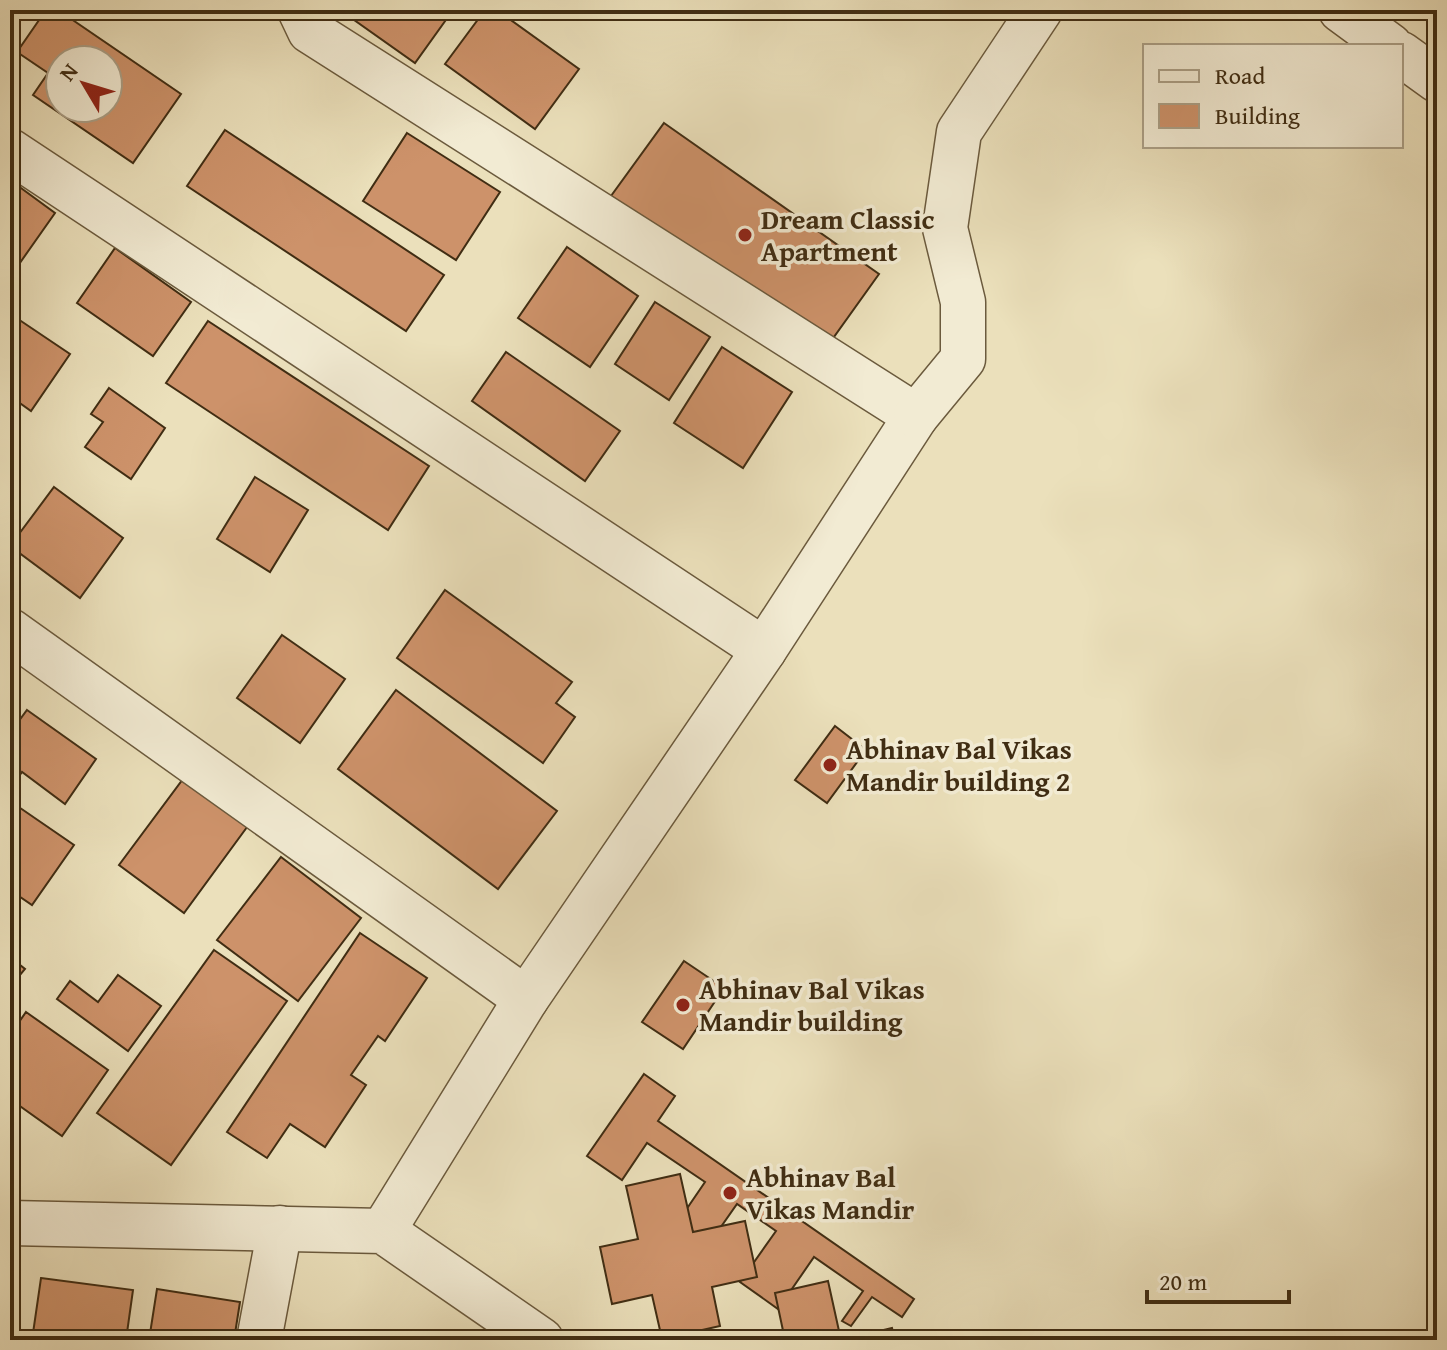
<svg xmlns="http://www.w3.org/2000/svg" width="1447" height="1350" font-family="'Gentium Book Plus',serif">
  <rect width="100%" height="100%" fill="#ebe0bb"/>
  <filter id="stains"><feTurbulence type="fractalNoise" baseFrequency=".0025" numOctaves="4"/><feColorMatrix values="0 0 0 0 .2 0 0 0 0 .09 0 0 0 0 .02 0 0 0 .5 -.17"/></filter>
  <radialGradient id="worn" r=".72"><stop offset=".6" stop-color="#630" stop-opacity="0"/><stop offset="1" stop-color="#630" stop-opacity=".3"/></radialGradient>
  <g fill="#cd926a" stroke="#402d13" stroke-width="2" fill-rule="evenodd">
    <path d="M 46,10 L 58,10 L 181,94 L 133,163 L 33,95 L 48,73 L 17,52 ZM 60,60 L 108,60 L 108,108 L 60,108 Z"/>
    <path d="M 340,10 L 453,10 L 415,63 Z"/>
    <path d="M 485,10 L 497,10 L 579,69 L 535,129 L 445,64 Z"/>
    <path d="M 664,123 L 879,274 L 826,348 L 611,196 Z"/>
    <path d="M 225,130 L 444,275 L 406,331 L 187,186 Z"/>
    <path d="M 407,133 L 500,192 L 456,260 L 363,201 Z"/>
    <path d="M 10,180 L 55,213 L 10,277 Z"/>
    <path d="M 567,247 L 638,296 L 590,367 L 518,318 Z"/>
    <path d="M 115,248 L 191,302 L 153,356 L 77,303 Z"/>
    <path d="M 655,302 L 710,337 L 669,400 L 615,364 Z"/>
    <path d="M 15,317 L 70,354 L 31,411 L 10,396 L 10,324 Z"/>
    <path d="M 208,321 L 429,466 L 388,530 L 166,383 Z"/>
    <path d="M 722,347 L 792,392 L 743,468 L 674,423 Z"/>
    <path d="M 506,352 L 620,431 L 585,481 L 472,401 Z"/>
    <path d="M 109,388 L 165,428 L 131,479 L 85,447 L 103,422 L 91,414 Z"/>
    <path d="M 255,477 L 308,510 L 270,572 L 217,539 Z"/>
    <path d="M 54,487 L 123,538 L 80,598 L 10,546 Z"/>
    <path d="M 445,590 L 572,682 L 556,703 L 575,717 L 543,763 L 397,658 Z"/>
    <path d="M 282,635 L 345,679 L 300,743 L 237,698 Z"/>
    <path d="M 396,690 L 557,811 L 498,889 L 338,769 Z"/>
    <path d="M 27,710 L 96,759 L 65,804 L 22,772 L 10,789 L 10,733 Z"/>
    <path d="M 835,726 L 866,750 L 827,803 L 795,780 Z"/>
    <path d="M 186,775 L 250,823 L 184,913 L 119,865 Z"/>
    <path d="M 10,801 L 74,845 L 32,905 L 10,890 Z"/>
    <path d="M 281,857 L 361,918 L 298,1001 L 217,940 Z"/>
    <path d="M 360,933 L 427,978 L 385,1041 L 378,1036 L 351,1075 L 366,1085 L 325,1147 L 290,1124 L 267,1158 L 227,1132 Z"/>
    <path d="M 214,950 L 287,1001 L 171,1165 L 97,1113 Z"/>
    <path d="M 10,957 L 25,969 L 10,987 Z"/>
    <path d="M 684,961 L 724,988 L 683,1049 L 642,1022 Z"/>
    <path d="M 118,975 L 161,1006 L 128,1051 L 57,999 L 70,981 L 98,1002 Z"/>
    <path d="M 26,1012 L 108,1070 L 62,1136 L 10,1099 L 10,1035 Z"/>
    <path d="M 644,1074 L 675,1096 L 658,1121 L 914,1299 L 902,1317 L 872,1297 L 851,1326 L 842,1321 L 863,1291 L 814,1257 L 778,1309 L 740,1282 L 776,1231 L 737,1204 L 704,1251 L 673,1229 L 705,1182 L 647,1143 L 622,1180 L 587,1156 Z"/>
    <path d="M 680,1174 L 693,1232 L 745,1221 L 757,1277 L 712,1287 L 720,1326 L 662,1339 L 652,1295 L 612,1304 L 600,1247 L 638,1239 L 626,1186 Z"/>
    <path d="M 41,1278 L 133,1290 L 126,1340 L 32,1340 Z"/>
    <path d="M 828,1281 L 841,1340 L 785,1340 L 775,1293 Z"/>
    <path d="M 157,1289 L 240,1302 L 234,1340 L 149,1340 Z"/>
    <path d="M 892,1328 L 895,1340 L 842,1340 Z"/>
  </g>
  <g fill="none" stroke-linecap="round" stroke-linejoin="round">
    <g stroke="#6b5a3d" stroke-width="47">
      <g id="street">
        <path d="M 300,10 L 310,31 L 916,416 L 764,650"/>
        <path d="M 1341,10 L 1390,46"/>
        <path d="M 1401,54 L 1437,80"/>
        <path d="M 10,151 L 764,650 L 526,999 L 383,1231"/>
        <path d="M 916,416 L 963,359 L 963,302 L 945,228 L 959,132 L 1040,10"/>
        <path d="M 10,631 L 526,999"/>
        <path d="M 10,1223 L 383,1231 L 541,1340"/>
        <path d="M 259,1340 L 280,1228"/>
      </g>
    </g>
    <use href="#street" stroke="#f2ebd3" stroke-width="44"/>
  </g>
  <g fill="#8f2418" stroke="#f2ebd3" stroke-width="3">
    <circle cx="745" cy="235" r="8"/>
    <circle cx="830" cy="765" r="8"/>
    <circle cx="683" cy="1005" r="8"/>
    <circle cx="730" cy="1193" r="8"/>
  </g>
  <g text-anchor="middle" stroke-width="7" stroke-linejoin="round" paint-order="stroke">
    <g font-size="28" font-weight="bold" fill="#402d13" stroke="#f2ebd3" text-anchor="start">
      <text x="761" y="229">Dream Classic<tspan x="761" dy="32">Apartment</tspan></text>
      <text x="846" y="759">Abhinav Bal Vikas<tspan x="846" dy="32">Mandir building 2</tspan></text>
      <text x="699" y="999">Abhinav Bal Vikas<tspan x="699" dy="32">Mandir building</tspan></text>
      <text x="746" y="1187">Abhinav Bal<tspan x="746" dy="32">Vikas Mandir</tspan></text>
    </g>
  </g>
  <rect width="1447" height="1350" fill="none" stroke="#ebe0bb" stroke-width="40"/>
  <rect x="12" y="12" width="1423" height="1326" fill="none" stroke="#402d13" stroke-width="4"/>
  <rect x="20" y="20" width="1407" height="1310" fill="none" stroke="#402d13" stroke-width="2"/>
  <rect x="1143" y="44" width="260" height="104" fill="#f2ebd3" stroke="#ab9f86" stroke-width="2"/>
  <rect x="1159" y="70" width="40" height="12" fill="#f2ebd3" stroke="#ab9f86" stroke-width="2"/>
  <text x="1215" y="84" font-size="24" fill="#402d13">Road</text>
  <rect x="1159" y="104" width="40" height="24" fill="#cd926a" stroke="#ab9f86" stroke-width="2"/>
  <text x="1215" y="124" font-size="24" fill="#402d13">Building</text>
  <g transform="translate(84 84) rotate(308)"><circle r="38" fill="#f2ebd3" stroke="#ab9f86" stroke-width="2"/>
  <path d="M0-6L14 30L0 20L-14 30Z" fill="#8f2418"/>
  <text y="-12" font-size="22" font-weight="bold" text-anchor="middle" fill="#402d13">N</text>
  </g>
  <path d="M1147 1290v12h142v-12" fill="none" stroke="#402d13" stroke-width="4"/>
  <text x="1159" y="1290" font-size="24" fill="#402d13" stroke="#f2ebd3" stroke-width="6" paint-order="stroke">20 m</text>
  <rect width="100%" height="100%" filter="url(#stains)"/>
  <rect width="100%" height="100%" fill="url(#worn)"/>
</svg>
